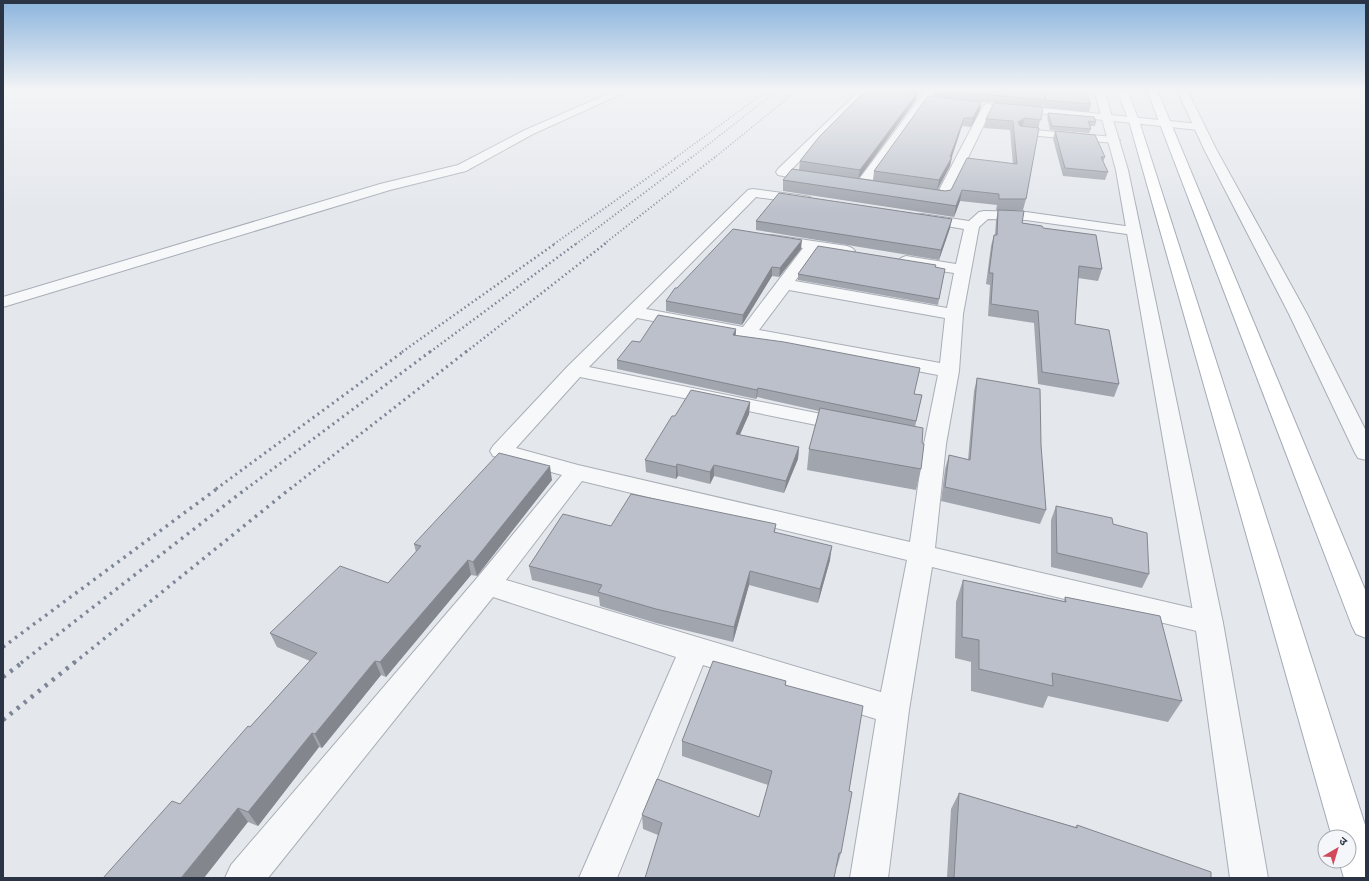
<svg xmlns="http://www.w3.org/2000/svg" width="1369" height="881" font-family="'Archivo Narrow','Noto Sans Devanagari',sans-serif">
  <rect width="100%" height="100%" fill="#e4e7ec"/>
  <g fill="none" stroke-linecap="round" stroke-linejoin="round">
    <g stroke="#a9aeb7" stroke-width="2">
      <g id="minor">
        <path d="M 860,90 L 870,90 L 791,170 L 822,176 L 824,179 L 822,182 L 818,183 L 778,175 L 776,172 L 778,169 Z"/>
        <path d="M 926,90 L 936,90 L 867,188 L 857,188 L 856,185 L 857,182 Z"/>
        <path d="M 988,103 L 993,106 L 948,199 L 934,200 L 914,197 L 912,194 L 919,190 L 938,192 L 983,106 Z"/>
        <path d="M 1013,105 L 1199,124 L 1204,127 L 1199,130 L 1009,110 L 1008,108 Z"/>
        <path d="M 1022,129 L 1114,137 L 1120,140 L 1114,143 L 1018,134 L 1017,132 Z"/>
        <path d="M 753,189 L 805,196 L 810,197 L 812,200 L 810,203 L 805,204 L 756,197 L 646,309 L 743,327 L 803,248 L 767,242 L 765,239 L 767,236 L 772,235 L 847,246 L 852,248 L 855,251 L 852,254 L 847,256 L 817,251 L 795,281 L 947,308 L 954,273 L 906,266 L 901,264 L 898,261 L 901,258 L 906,256 L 956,264 L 964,229 L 917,221 L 915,218 L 917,215 L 922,214 L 969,221 L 979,212 L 984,211 L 1026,212 L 1139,228 L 1141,231 L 1139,234 L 1134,235 L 1026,220 L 988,219 L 979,227 L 963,314 L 959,371 L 946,444 L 935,548 L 1209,612 L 1219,615 L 1223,623 L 1219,631 L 1209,634 L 932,567 L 909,710 L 888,878 L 850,878 L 876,719 L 703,665 L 617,878 L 579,878 L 676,657 L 493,597 L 268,878 L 225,878 L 231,865 L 477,578 L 562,475 L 493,456 L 490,451 L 493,446 L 568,366 L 748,190 ZM 789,290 L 945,318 L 940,363 L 759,330 ZM 637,318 L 938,375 L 924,444 L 910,542 L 578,465 L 516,448 L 580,377 L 846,431 L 854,430 L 857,425 L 854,420 L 846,419 L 589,367 ZM 582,481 L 907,560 L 881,692 L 506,580 Z"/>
      </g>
    </g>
    <g stroke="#a9aeb7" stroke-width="2">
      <g id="tertiary">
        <path d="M 617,90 L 630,90 L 533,134 L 466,171 L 390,190 L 3,307 L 3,297 L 380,184 L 458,165 L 525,130 Z"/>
        <path d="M 1094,90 L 1104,90 L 1128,170 L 1223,623 L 1268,878 L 1230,878 L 1195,623 L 1116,170 Z"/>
        <path d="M 1177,90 L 1187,90 L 1216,149 L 1307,314 L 1366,431 L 1366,460 L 1358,458 L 1355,453 L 1289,314 L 1204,149 Z"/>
      </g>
    </g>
    <g stroke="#a3abb8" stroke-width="2">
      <g id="primary">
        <path d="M 1117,90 L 1127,90 L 1139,121 L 1366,828 L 1366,878 L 1344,878 L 1339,861 L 1349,861 L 1349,837 L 1332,837 L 1129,121 Z"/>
        <path d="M 1147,90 L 1157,90 L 1366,592 L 1366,638 L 1356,634 L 1352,626 Z"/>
      </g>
    </g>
    <use href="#minor" fill="#f7f8fa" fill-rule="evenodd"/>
    <use href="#tertiary" fill="#f7f8fa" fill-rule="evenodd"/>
    <use href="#primary" fill="#fff" fill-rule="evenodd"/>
    <g stroke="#7d8696" stroke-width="1.5" stroke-dasharray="1 2" stroke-linecap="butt">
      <path d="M 675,158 L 768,90"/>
      <path d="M 691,158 L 778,90"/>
      <path d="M 714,158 L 798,90"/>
    </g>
    <g stroke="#7d8696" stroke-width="2" stroke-dasharray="1 2.5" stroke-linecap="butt">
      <path d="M 554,244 L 677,157"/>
      <path d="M 576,244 L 692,157"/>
      <path d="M 604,244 L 715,157"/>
    </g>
    <g stroke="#7d8696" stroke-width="2.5" stroke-dasharray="1.5 3" stroke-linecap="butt">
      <path d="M 402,352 L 556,243"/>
      <path d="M 430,352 L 577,243"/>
      <path d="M 466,352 L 606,243"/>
    </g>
    <g stroke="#7d8696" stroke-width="3" stroke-dasharray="2 4" stroke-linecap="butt">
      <path d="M 216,489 L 404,351"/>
      <path d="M 246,489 L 431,351"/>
      <path d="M 290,489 L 467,351"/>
    </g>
    <g stroke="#7d8696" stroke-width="3.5" stroke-dasharray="2.5 5" stroke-linecap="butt">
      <path d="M 3,647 L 218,488"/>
      <path d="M 21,663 L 247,488"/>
      <path d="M 74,663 L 291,488"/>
    </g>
    <g stroke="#7d8696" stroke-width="4.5" stroke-dasharray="3 6" stroke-linecap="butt">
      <path d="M 3,677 L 23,662"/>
      <path d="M 3,720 L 75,662"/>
    </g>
  </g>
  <g fill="#a1a5ae">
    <path d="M 866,90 L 925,90 L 922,92 L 909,92 L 916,100 L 859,178 L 873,180 L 874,171 L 981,102 L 980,110 L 971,127 L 962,126 L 952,157 L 950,166 L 938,189 L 945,191 L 951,190 L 1013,164 L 1010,130 L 984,128 L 986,119 L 1007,104 L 933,97 L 934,90 L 1081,90 L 1091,104 L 1089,112 L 1044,108 L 1043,103 L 1026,199 L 1023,210 L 996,210 L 997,205 L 960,201 L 954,217 L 783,191 L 783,180 L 799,170 L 800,161 Z"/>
    <path d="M 1352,90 L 1366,90 L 1366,94 Z"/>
    <path d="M 1048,113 L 1096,122 L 1095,126 L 1090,126 L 1091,129 L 1089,133 L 1050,130 L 1047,117 Z"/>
    <path d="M 1055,131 L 1105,157 L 1103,162 L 1108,172 L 1105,180 L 1063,176 L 1053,139 Z"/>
    <path d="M 998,210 L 1022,223 L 1043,228 L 1102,269 L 1098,281 L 1078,278 L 1075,324 L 1119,384 L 1114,397 L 1038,384 L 1034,323 L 988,316 L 990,285 L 986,284 L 991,246 L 994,235 L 995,235 L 996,221 Z"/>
    <path d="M 756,221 L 950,228 L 939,260 L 756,230 Z"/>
    <path d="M 801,249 L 779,277 L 772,276 L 742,325 L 666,311 L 666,301 L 677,288 Z"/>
    <path d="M 935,267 L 939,299 L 938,305 L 798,280 L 798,274 Z"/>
    <path d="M 736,329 L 736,335 L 914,394 L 922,395 L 915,427 L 922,443 L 921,469 L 916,490 L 807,470 L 809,449 L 819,411 L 757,397 L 756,399 L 617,369 L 617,360 L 640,342 Z"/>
    <path d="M 977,378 L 1041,445 L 1046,510 L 1040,524 L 941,501 L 945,469 L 949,455 L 968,460 L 974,391 Z"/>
    <path d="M 750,402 L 749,414 L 740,435 L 799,447 L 798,459 L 784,493 L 714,476 L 710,484 L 678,476 L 676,479 L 646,472 L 645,460 L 675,416 Z"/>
    <path d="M 552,480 L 477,576 L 471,575 L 386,677 L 381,675 L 322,748 L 319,747 L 258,826 L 248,822 L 180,804 L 310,661 L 277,647 L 270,633 L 388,583 L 416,552 L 414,544 Z"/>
    <path d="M 1056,506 L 1113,524 L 1149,574 L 1142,588 L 1051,567 L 1051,520 Z"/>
    <path d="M 776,524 L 775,532 L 830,560 L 818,603 L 749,585 L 733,642 L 656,623 L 600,606 L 599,597 L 532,580 L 529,566 L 611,526 Z"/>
    <path d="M 963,580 L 1064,601 L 1065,597 L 1182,701 L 1168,722 L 1048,696 L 1043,708 L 971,691 L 971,662 L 955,658 L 956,602 Z"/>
    <path d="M 786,681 L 786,685 L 849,791 L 841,853 L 837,867 L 658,835 L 643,829 L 642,815 L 759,817 L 768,785 L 682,756 L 682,741 Z"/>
    <path d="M 959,793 L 1075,827 L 1077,825 L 1211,878 L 947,878 L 951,809 Z"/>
  </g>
  <g fill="#83868d">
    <path d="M 918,92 L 916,100 L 858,179 L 860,170 Z"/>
    <path d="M 981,102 L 980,110 L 971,127 L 973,118 Z"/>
    <path d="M 964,118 L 962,126 L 951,159 L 952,157 L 950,166 L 937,190 L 939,180 L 950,157 Z"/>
    <path d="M 1025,118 L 1022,128 L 1016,132 L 1018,122 Z"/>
    <path d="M 962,190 L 960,201 L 954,217 L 956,206 Z"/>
    <path d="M 952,219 L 950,228 L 939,260 L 941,250 Z"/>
    <path d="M 802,240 L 801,249 L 779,277 L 780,268 Z"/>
    <path d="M 772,267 L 772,276 L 742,325 L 743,315 Z"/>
    <path d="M 736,329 L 735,338 L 733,335 Z"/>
    <path d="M 758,388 L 757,397 L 756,399 L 757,390 Z"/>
    <path d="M 750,402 L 749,414 L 735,445 L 736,434 Z"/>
    <path d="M 799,447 L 798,459 L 784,493 L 786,481 Z"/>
    <path d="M 677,464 L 678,476 L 676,479 L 676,467 Z"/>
    <path d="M 714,465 L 714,476 L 710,484 L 710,472 Z"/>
    <path d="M 550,466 L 552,480 L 477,576 L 473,562 Z"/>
    <path d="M 832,546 L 830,560 L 818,603 L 820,589 Z"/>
    <path d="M 468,560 L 471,575 L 386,677 L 380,662 Z"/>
    <path d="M 750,571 L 749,585 L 733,642 L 734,627 Z"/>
    <path d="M 375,661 L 381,675 L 322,748 L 315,734 Z"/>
    <path d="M 312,733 L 319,747 L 258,826 L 248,812 Z"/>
    <path d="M 238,808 L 248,822 L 204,878 L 181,878 Z"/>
  </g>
  <g fill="#bbc0ca" stroke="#83868d">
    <path d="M 866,90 L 890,90 L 918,92 L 860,170 L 800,161 L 819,137 Z"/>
    <path d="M 939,90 L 1084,90 L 1091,104 L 1046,100 L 1045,95 L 1044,100 Z"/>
    <path d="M 928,96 L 981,102 L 973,118 L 964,118 L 950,157 L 952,157 L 939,180 L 874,171 Z"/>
    <path d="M 994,103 L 1043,107 L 1041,120 L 1025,118 L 1018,122 L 1020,126 L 1039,128 L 1026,199 L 999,199 L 999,194 L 962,190 L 956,206 L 783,180 L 792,169 L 945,191 L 951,190 L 967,158 L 1017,164 L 1013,121 L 986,119 Z"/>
    <path d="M 1048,113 L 1094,117 L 1096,122 L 1088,121 L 1091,129 L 1052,126 Z"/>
    <path d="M 1055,131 L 1095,135 L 1105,157 L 1101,157 L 1108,172 L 1065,168 Z"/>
    <path d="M 779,193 L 952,219 L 941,250 L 756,221 Z"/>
    <path d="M 998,210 L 1024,211 L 1022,223 L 1042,226 L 1043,228 L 1096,235 L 1102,269 L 1079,266 L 1075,324 L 1109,330 L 1119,384 L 1042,372 L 1038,311 L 991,304 L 993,273 L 989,273 L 994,235 L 997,235 Z"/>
    <path d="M 733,229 L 802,240 L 780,268 L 772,267 L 743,315 L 666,301 L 675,288 L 677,288 Z"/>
    <path d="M 818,246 L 936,265 L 935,267 L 945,269 L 939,299 L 798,274 Z"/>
    <path d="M 658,315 L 736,329 L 733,335 L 784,342 L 920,368 L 914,394 L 922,395 L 916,421 L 758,388 L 757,390 L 617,360 L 632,341 L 640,342 Z"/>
    <path d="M 977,378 L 1040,389 L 1041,445 L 1046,510 L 945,487 L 949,455 L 970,460 Z"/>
    <path d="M 691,390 L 750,402 L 736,434 L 799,447 L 786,481 L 714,465 L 710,472 L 677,464 L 676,467 L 645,460 L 672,416 L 675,416 Z"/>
    <path d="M 820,408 L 923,428 L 922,443 L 924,444 L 921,469 L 809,449 Z"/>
    <path d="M 499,453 L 550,466 L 473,562 L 468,560 L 380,662 L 375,661 L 315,734 L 312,733 L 248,812 L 238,808 L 181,878 L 103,878 L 172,801 L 180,804 L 248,726 L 250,727 L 317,653 L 270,633 L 340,566 L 388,583 L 421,546 L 414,544 Z"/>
    <path d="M 631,494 L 776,524 L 774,532 L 832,546 L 820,589 L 750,571 L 734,627 L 656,609 L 598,592 L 602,585 L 529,566 L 563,514 L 611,526 Z"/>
    <path d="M 1056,506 L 1112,518 L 1113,524 L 1147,533 L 1149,574 L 1057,553 Z"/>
    <path d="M 963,580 L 1066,602 L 1065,597 L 1160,616 L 1182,701 L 1052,673 L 1053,686 L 979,669 L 979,640 L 962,637 Z"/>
    <path d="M 713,661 L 786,681 L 785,685 L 863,706 L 849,791 L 852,792 L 841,853 L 839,853 L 834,878 L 645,878 L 662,823 L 642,815 L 657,779 L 759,817 L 772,771 L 682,741 Z"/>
    <path d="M 959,793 L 1077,828 L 1077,825 L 1211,872 L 1211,878 L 954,878 Z"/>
  </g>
  <linearGradient id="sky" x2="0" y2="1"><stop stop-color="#8bb4dd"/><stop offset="0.42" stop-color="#f3f4f6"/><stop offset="1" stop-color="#f3f4f6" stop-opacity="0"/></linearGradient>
  <rect width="1369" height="213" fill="url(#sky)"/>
  <rect width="1369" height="881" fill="none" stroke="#2b3445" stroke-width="8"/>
  <g transform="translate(1337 849) rotate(38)"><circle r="19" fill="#f4f6f9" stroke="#a4a8b1"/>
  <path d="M0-3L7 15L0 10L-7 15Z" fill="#d1495b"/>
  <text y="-6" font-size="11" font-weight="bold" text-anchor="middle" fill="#2b3445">उ</text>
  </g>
</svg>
